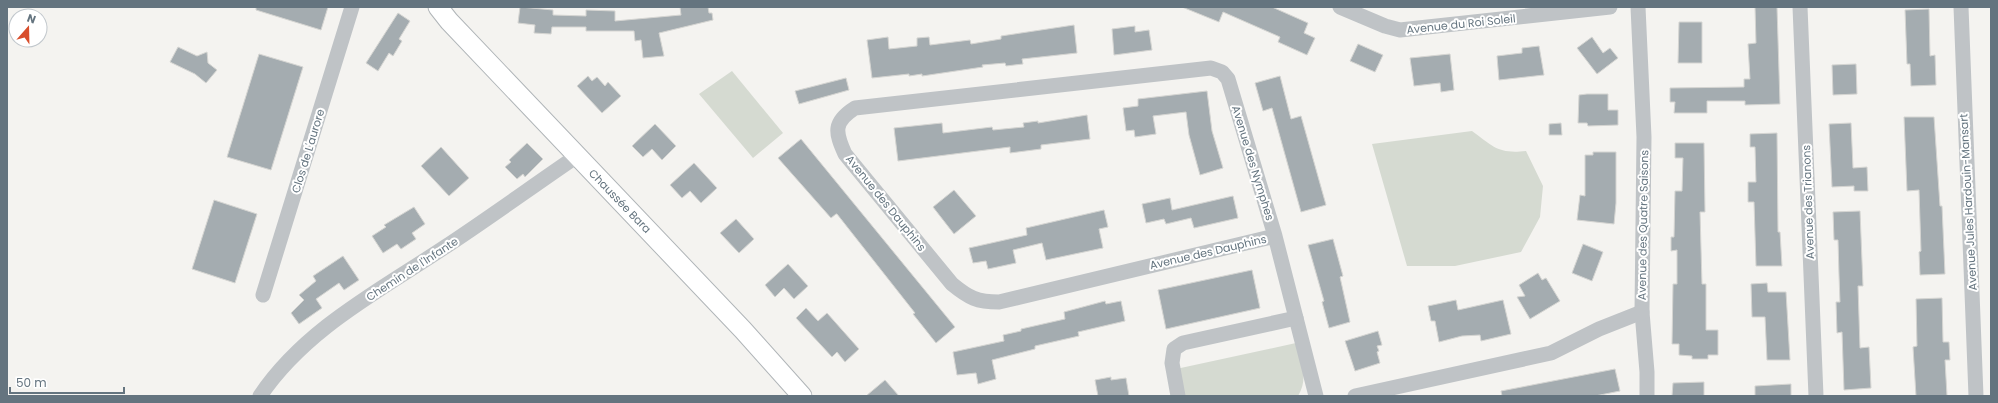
<svg xmlns="http://www.w3.org/2000/svg" width="1998" height="403" font-family="Poppins,sans-serif">
  <rect width="100%" height="100%" fill="#f4f3f0"/>
  <g fill="#d5dad1">
    <path d="M 732,71 L 783,133 L 753,158 L 699,94 Z"/>
    <path d="M 1472,131 C 1494,147 1498,154 1526,151 L 1543,186 L 1540,217 L 1521,252 L 1455,266 L 1407,266 L 1372,144 Z"/>
    <path d="M 1296,343 C 1301,361 1309,378 1298,396 L 1183,396 L 1176,369 Z"/>
  </g>
  <g fill="#a4acb0" stroke="#d5d5d2">
    <path d="M 256,7 L 328,7 L 321,30 L 256,10 Z"/>
    <path d="M 520,7 L 553,10 L 553,15 L 586,16 L 586,10 L 615,11 L 615,21 L 681,15 L 680,7 L 708,7 L 709,13 L 712,13 L 713,20 L 659,33 L 664,56 L 643,58 L 641,40 L 635,41 L 634,31 L 586,31 L 586,27 L 552,27 L 551,34 L 534,33 L 535,25 L 518,23 Z"/>
    <path d="M 1182,7 L 1272,7 L 1308,23 L 1304,33 L 1315,38 L 1307,55 L 1278,42 L 1280,37 L 1223,12 L 1219,22 Z"/>
    <path d="M 1755,7 L 1777,7 L 1780,104 L 1745,105 L 1745,101 L 1707,101 L 1707,113 L 1674,113 L 1675,102 L 1670,102 L 1670,88 L 1744,87 L 1744,79 L 1750,79 L 1748,44 L 1756,43 Z"/>
    <path d="M 1929,9 L 1930,56 L 1935,55 L 1936,85 L 1911,86 L 1910,64 L 1907,64 L 1905,10 Z"/>
    <path d="M 398,13 L 410,21 L 399,39 L 402,41 L 393,56 L 389,53 L 378,71 L 366,63 Z"/>
    <path d="M 1679,22 L 1702,22 L 1702,63 L 1678,63 Z"/>
    <path d="M 1074,25 L 1077,53 L 1022,59 L 1023,64 L 1006,66 L 1005,63 L 982,65 L 983,67 L 922,76 L 922,74 L 909,76 L 909,74 L 872,78 L 867,40 L 888,37 L 889,49 L 917,46 L 917,38 L 929,37 L 930,45 L 970,40 L 971,44 L 1001,39 L 1001,36 Z"/>
    <path d="M 1135,26 L 1135,32 L 1149,30 L 1152,50 L 1114,55 L 1112,29 Z"/>
    <path d="M 1592,37 L 1603,53 L 1610,48 L 1618,58 L 1597,74 L 1577,48 Z"/>
    <path d="M 1358,44 L 1383,55 L 1375,72 L 1350,61 Z"/>
    <path d="M 1539,46 L 1544,75 L 1499,80 L 1497,56 L 1522,53 L 1522,48 Z"/>
    <path d="M 178,47 L 197,56 L 207,52 L 208,63 L 217,70 L 206,83 L 195,74 L 170,62 Z"/>
    <path d="M 259,54 L 303,67 L 271,170 L 227,157 Z"/>
    <path d="M 1450,54 L 1454,90 L 1441,92 L 1440,83 L 1414,86 L 1410,58 Z"/>
    <path d="M 1856,64 L 1857,94 L 1833,95 L 1832,65 Z"/>
    <path d="M 588,76 L 592,81 L 597,77 L 605,86 L 608,82 L 621,96 L 602,113 L 577,86 Z"/>
    <path d="M 1280,76 L 1291,119 L 1301,116 L 1326,205 L 1301,212 L 1272,108 L 1263,111 L 1255,83 Z"/>
    <path d="M 846,78 L 849,90 L 799,104 L 795,91 Z"/>
    <path d="M 1207,91 L 1212,131 L 1223,168 L 1200,175 L 1189,135 L 1186,112 L 1153,116 L 1156,134 L 1135,137 L 1134,130 L 1126,131 L 1123,108 L 1138,106 L 1138,99 Z"/>
    <path d="M 1587,94 L 1608,94 L 1608,110 L 1618,110 L 1618,125 L 1588,126 L 1587,123 L 1578,123 L 1579,95 Z"/>
    <path d="M 1087,115 L 1090,139 L 1041,145 L 1041,149 L 1010,153 L 1010,147 L 898,161 L 894,128 L 942,123 L 943,133 L 992,127 L 993,130 L 1024,127 L 1023,123 L 1038,121 L 1038,123 Z"/>
    <path d="M 1904,117 L 1934,117 L 1940,206 L 1942,206 L 1945,274 L 1920,275 L 1919,252 L 1921,251 L 1919,190 L 1907,191 Z"/>
    <path d="M 1561,123 L 1562,135 L 1549,135 L 1549,124 Z"/>
    <path d="M 1851,123 L 1853,168 L 1867,167 L 1868,191 L 1854,191 L 1854,186 L 1832,187 L 1829,124 Z"/>
    <path d="M 655,124 L 676,146 L 662,160 L 652,149 L 643,157 L 632,146 Z"/>
    <path d="M 1777,133 L 1778,232 L 1780,232 L 1782,266 L 1756,266 L 1754,202 L 1748,202 L 1748,182 L 1756,182 L 1755,147 L 1750,147 L 1750,134 Z"/>
    <path d="M 801,139 L 955,327 L 936,343 L 913,314 L 915,313 L 837,214 L 836,214 L 831,218 L 778,158 Z"/>
    <path d="M 527,143 L 543,159 L 525,177 L 523,174 L 517,179 L 505,167 L 511,162 L 509,160 Z"/>
    <path d="M 1675,143 L 1704,143 L 1705,212 L 1700,212 L 1702,284 L 1706,284 L 1706,330 L 1718,330 L 1718,355 L 1708,355 L 1708,359 L 1692,359 L 1692,356 L 1679,355 L 1679,344 L 1672,344 L 1673,284 L 1677,284 L 1677,250 L 1671,251 L 1671,237 L 1674,237 L 1675,191 L 1682,191 L 1683,158 L 1675,158 Z"/>
    <path d="M 441,147 L 469,178 L 449,196 L 421,166 Z"/>
    <path d="M 1593,152 L 1616,152 L 1616,203 L 1614,224 L 1577,220 L 1580,195 L 1585,196 L 1585,155 L 1593,155 Z"/>
    <path d="M 694,163 L 717,188 L 701,203 L 690,191 L 682,198 L 670,185 Z"/>
    <path d="M 954,190 L 976,216 L 954,234 L 933,207 Z"/>
    <path d="M 1233,196 L 1238,218 L 1194,228 L 1191,218 L 1166,224 L 1164,219 L 1146,223 L 1142,204 L 1170,198 L 1172,210 Z"/>
    <path d="M 214,200 L 257,214 L 235,283 L 192,269 Z"/>
    <path d="M 414,207 L 425,224 L 412,233 L 416,239 L 401,249 L 397,244 L 383,253 L 372,236 L 386,227 L 384,225 Z"/>
    <path d="M 1104,210 L 1108,227 L 1099,229 L 1103,248 L 1046,260 L 1042,243 L 1013,250 L 1016,263 L 988,269 L 986,261 L 973,263 L 969,248 L 1027,235 L 1026,228 Z"/>
    <path d="M 1860,211 L 1863,286 L 1858,286 L 1860,348 L 1869,347 L 1871,388 L 1844,390 L 1842,332 L 1837,333 L 1836,302 L 1840,302 L 1839,275 L 1838,240 L 1834,240 L 1833,212 Z"/>
    <path d="M 736,219 L 754,239 L 739,253 L 720,233 Z"/>
    <path d="M 1333,239 L 1343,276 L 1340,277 L 1350,322 L 1329,328 L 1322,302 L 1324,301 L 1308,245 Z"/>
    <path d="M 1583,244 L 1603,252 L 1592,281 L 1572,273 Z"/>
    <path d="M 343,256 L 359,280 L 344,290 L 339,283 L 316,299 L 322,308 L 299,324 L 291,313 L 304,300 L 299,295 L 316,281 L 313,276 Z"/>
    <path d="M 788,264 L 808,286 L 794,299 L 784,288 L 775,297 L 765,285 Z"/>
    <path d="M 1252,270 L 1260,308 L 1166,329 L 1158,290 Z"/>
    <path d="M 1538,273 L 1542,280 L 1546,278 L 1560,301 L 1530,319 L 1517,297 L 1525,296 L 1519,285 Z"/>
    <path d="M 1767,283 L 1768,292 L 1786,292 L 1790,360 L 1767,360 L 1765,317 L 1752,317 L 1751,284 Z"/>
    <path d="M 1942,298 L 1943,342 L 1949,342 L 1950,360 L 1945,360 L 1947,396 L 1916,396 L 1913,347 L 1917,346 L 1916,299 Z"/>
    <path d="M 1456,300 L 1458,310 L 1503,300 L 1511,334 L 1481,341 L 1480,335 L 1462,336 L 1439,342 L 1435,321 L 1431,321 L 1428,306 Z"/>
    <path d="M 1105,301 L 1106,304 L 1121,301 L 1125,321 L 1078,332 L 1079,336 L 1035,346 L 1035,349 L 992,360 L 996,379 L 978,384 L 976,373 L 957,375 L 953,352 L 1004,341 L 1003,335 L 1021,331 L 1021,329 L 1065,319 L 1064,312 Z"/>
    <path d="M 806,308 L 818,321 L 827,313 L 859,349 L 845,362 L 837,352 L 832,357 L 796,318 Z"/>
    <path d="M 1378,331 L 1382,345 L 1377,346 L 1379,351 L 1377,352 L 1380,363 L 1355,371 L 1345,341 Z"/>
    <path d="M 1615,369 L 1620,391 L 1595,396 L 1502,396 L 1501,391 Z"/>
    <path d="M 1111,377 L 1111,380 L 1126,378 L 1129,396 L 1098,396 L 1095,380 Z"/>
    <path d="M 885,380 L 899,396 L 866,396 Z"/>
    <path d="M 1704,382 L 1704,396 L 1672,396 L 1673,383 Z"/>
    <path d="M 1791,384 L 1791,396 L 1755,396 L 1755,386 Z"/>
  </g>
  <g fill="none" stroke-linecap="round" stroke-linejoin="round">
    <g stroke="#b0b5b8" stroke-width="21">
      <path id="major" d="M 438,7 L 449,21 L 743,330 L 802,396"/>
    </g>
    <g stroke="#bfc3c6" stroke-width="15">
      <path d="M 1340,7 L 1385,26 L 1400,30 L 1610,7"/>
      <path d="M 1638,7 L 1644,137 L 1642,312 L 1647,372 L 1647,396"/>
      <path d="M 1800,7 L 1816,396"/>
      <path d="M 1961,7 L 1976,396"/>
      <path d="M 1275,236 L 999,302 C 977,302 969,298 952,284 L 845,154 C 835,132 833,122 855,108 L 1211,68 L 1222,72 L 1228,79 L 1275,236 L 1316,396"/>
      <path d="M 263,295 L 352,7"/>
      <path d="M 260,396 C 305,329 379,291 445,247 C 489,218 533,186 577,156"/>
      <path d="M 1178,396 L 1172,363 L 1174,349 L 1183,343 L 1296,318"/>
      <path d="M 1355,396 L 1551,353 L 1599,329 L 1642,312"/>
    </g>
    <use href="#major" stroke="#fff" stroke-width="19"/>
  </g>
  <g text-anchor="middle" stroke-width="4" stroke-linejoin="round" paint-order="stroke">
    <g font-size="11" fill="#64747f" stroke="#fff">
      <text transform="translate(1461 24) rotate(-6)" y="4">Avenue du Roi Soleil</text>
      <text transform="translate(308 151) rotate(-73)" y="4">Clos de L'aurore</text>
      <text transform="translate(1253 163) rotate(73)" y="4">Avenue des Nymphes</text>
      <text transform="translate(620 201) rotate(46)" y="4">Chaussée Bara</text>
      <text transform="translate(1808 202) rotate(-92)" y="4">Avenue des Trianons</text>
      <text transform="translate(1968 202) rotate(-93)" y="4">Avenue Jules Hardouin-Mansart</text>
      <text transform="translate(886 203) rotate(51)" y="4">Avenue des Dauphins</text>
      <text transform="translate(1643 225) rotate(-89)" y="4">Avenue des Quatre Saisons</text>
      <text transform="translate(1208 252) rotate(-13)" y="4">Avenue des Dauphins</text>
      <text transform="translate(412 269) rotate(-33)" y="4">Chemin de l'Infante</text>
    </g>
  </g>
  <rect width="1998" height="403" fill="none" stroke="#64747f" stroke-width="16"/>
  <g transform="translate(28 28) rotate(20)"><circle r="19" fill="#ffffff" stroke="#c1c7cc"/>
  <path d="M0-3L7 15L0 10L-7 15Z" fill="#d84d2b"/>
  <text y="-6" font-size="11" font-weight="bold" text-anchor="middle" fill="#64747f">N</text>
  </g>
  <path d="M10 387v6h114v-6" fill="none" stroke="#64747f" stroke-width="2"/>
  <text x="16" y="387" font-size="12" fill="#64747f" stroke="#ffffff" stroke-width="3" paint-order="stroke">50 m</text>
</svg>
